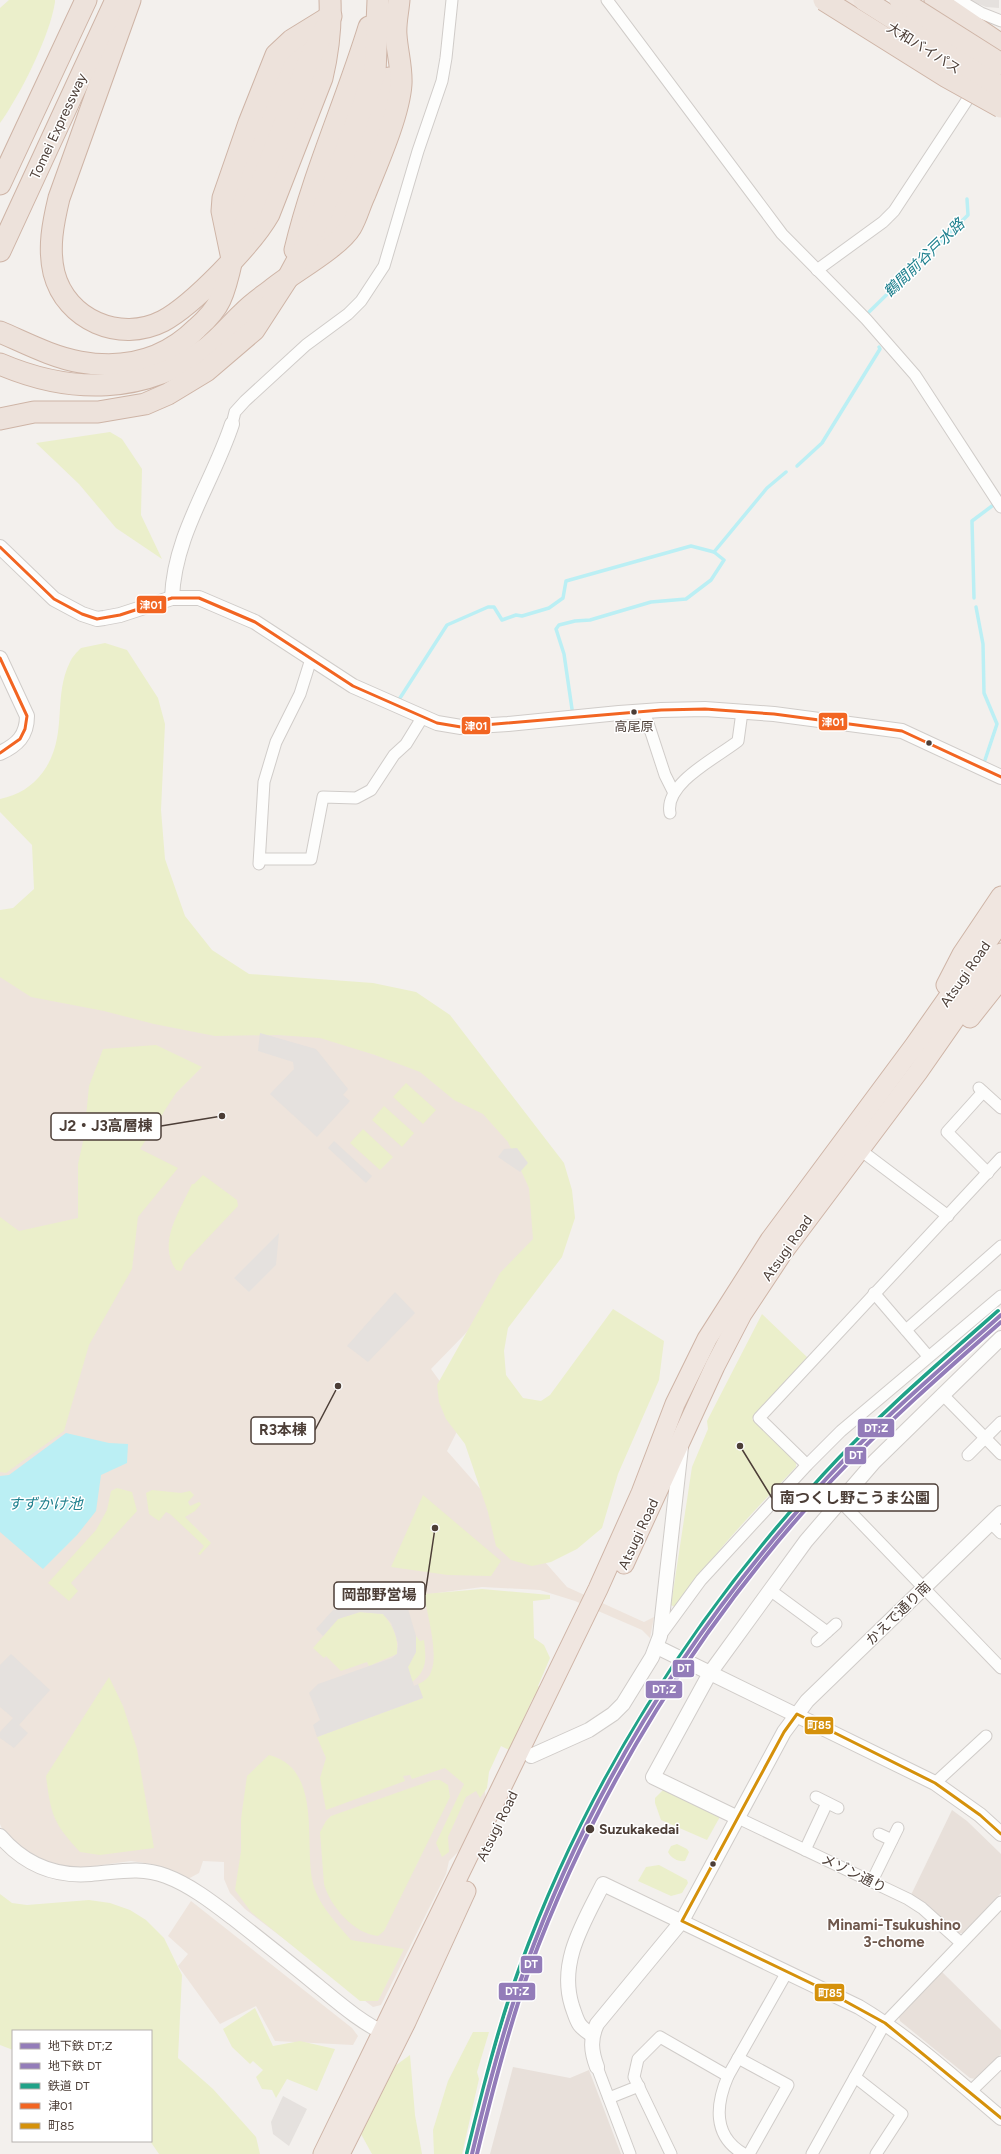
<svg xmlns="http://www.w3.org/2000/svg" width="1001" height="2154" font-family="Figtree,'Noto Sans JP',sans-serif">
  <rect width="100%" height="100%" fill="#f3f0ed"/>
  <g fill="#e8e0da">
    <path d="M 952,1810 L 967,1821 L 1001,1854 L 1001,1893 L 963,1933 L 957,1933 L 911,1895 Z"/>
    <path d="M 942,1972 L 1001,2030 L 1001,2054 L 975,2079 L 970,2078 L 900,2021 L 899,2017 Z"/>
    <path d="M 513,2067 L 570,2078 L 589,2070 L 621,2154 L 490,2154 Z"/>
  </g>
  <g fill="#eee4dc">
    <path d="M 0,973 L 305,1031 L 512,1101 L 559,1214 L 499,1299 L 431,1369 L 465,1416 L 447,1451 L 567,1587 L 644,1622 L 654,1617 L 650,1638 L 642,1630 L 575,1601 L 540,1590 L 482,1587 L 430,1594 L 482,1777 L 486,1798 L 460,1850 L 449,1861 L 446,1874 L 381,2005 L 373,2007 L 245,1909 L 230,1893 L 224,1879 L 224,1862 L 203,1861 L 199,1873 L 188,1879 L 152,1864 L 131,1861 L 80,1868 L 61,1866 L 31,1855 L 3,1831 L 0,1824 Z"/>
    <path d="M 191,1901 L 352,2028 L 358,2036 L 353,2045 L 275,2041 L 256,2006 L 220,2024 L 178,1966 L 188,1954 L 168,1936 Z"/>
  </g>
  <g fill="#ebefcb">
    <path d="M 9,0 L 55,0 L 55,2 C 50,36 20,95 0,123 L 0,8 Z"/>
    <path d="M 110,432 L 122,439 L 142,469 L 141,515 L 162,559 L 116,528 L 79,484 L 36,443 Z"/>
    <path d="M 105,643 L 127,650 L 158,698 L 165,724 L 161,810 L 165,859 L 185,916 L 212,950 L 249,974 L 373,983 L 416,992 L 450,1015 L 564,1163 L 572,1190 L 575,1218 L 562,1257 L 508,1328 L 504,1351 L 506,1375 L 523,1398 L 541,1401 L 550,1395 L 613,1309 L 664,1341 L 659,1380 L 618,1474 L 602,1528 L 577,1549 L 551,1562 L 532,1566 L 511,1560 L 496,1546 L 488,1512 L 465,1444 L 446,1419 L 439,1402 L 437,1385 L 500,1273 L 533,1239 L 529,1188 L 508,1142 L 483,1114 L 454,1100 L 420,1072 L 375,1055 L 320,1038 L 278,1035 L 215,1036 L 154,1024 L 104,1011 L 31,997 L 0,977 L 0,910 L 13,908 L 34,889 L 32,845 L 0,812 L 0,799 C 18,795 32,787 43,772 C 69,736 52,698 70,662 C 72,657 77,652 81,648 Z"/>
    <path d="M 156,1045 L 202,1067 L 176,1093 L 140,1149 L 178,1168 L 138,1217 L 132,1269 L 89,1345 L 64,1431 L 6,1473 L 0,1472 L 0,1217 L 19,1231 L 78,1218 L 78,1164 L 84,1137 L 89,1086 L 103,1049 Z"/>
    <path d="M 406,1083 L 436,1110 L 423,1124 L 393,1097 Z"/>
    <path d="M 384,1106 L 414,1133 L 402,1147 L 372,1120 Z"/>
    <path d="M 363,1129 L 393,1157 L 380,1170 L 350,1143 Z"/>
    <path d="M 203,1175 L 237,1200 L 238,1206 L 185,1262 L 181,1271 L 176,1270 C 157,1242 180,1211 192,1184 L 194,1184 Z"/>
    <path d="M 762,1314 L 808,1358 L 752,1419 L 796,1462 L 796,1467 C 753,1512 710,1556 676,1608 L 671,1605 L 692,1467 L 708,1429 L 707,1421 Z"/>
    <path d="M 117,1488 L 132,1492 L 137,1511 L 71,1583 L 78,1591 L 69,1601 L 48,1583 L 96,1530 L 107,1510 L 111,1491 Z"/>
    <path d="M 152,1490 L 181,1493 L 190,1491 L 194,1495 L 188,1502 L 190,1506 L 199,1502 L 201,1504 L 195,1511 L 185,1517 L 211,1543 L 200,1555 L 198,1554 L 204,1546 L 170,1514 L 166,1512 L 159,1521 L 149,1514 L 146,1493 Z"/>
    <path d="M 423,1495 L 501,1561 L 491,1576 L 448,1575 L 391,1567 Z"/>
    <path d="M 482,1589 L 550,1595 L 550,1599 L 533,1601 L 534,1638 L 544,1645 L 550,1658 L 538,1686 L 542,1688 L 538,1696 L 533,1698 L 509,1750 L 501,1746 L 489,1772 L 487,1788 L 480,1798 L 476,1791 L 466,1797 L 448,1837 L 449,1852 L 442,1857 L 436,1843 L 464,1784 L 445,1768 L 412,1779 L 410,1775 L 403,1776 L 405,1781 L 326,1810 L 320,1778 L 326,1758 L 317,1737 L 423,1698 L 418,1684 C 423,1682 429,1678 431,1672 C 439,1654 427,1614 424,1594 Z"/>
    <path d="M 360,1612 L 383,1614 C 393,1626 399,1638 397,1654 L 369,1666 L 367,1662 L 341,1671 L 326,1656 L 324,1658 L 313,1648 L 338,1619 Z"/>
    <path d="M 416,1636 L 420,1641 L 424,1640 C 426,1658 428,1670 412,1682 L 408,1667 L 416,1652 Z"/>
    <path d="M 109,1677 L 123,1706 L 137,1749 L 154,1848 L 100,1855 L 80,1852 C 53,1823 51,1815 46,1776 Z"/>
    <path d="M 269,1755 C 321,1768 305,1838 312,1879 C 317,1904 335,1921 351,1940 L 404,1949 L 378,2001 L 360,2001 L 251,1912 L 235,1890 L 241,1851 L 241,1819 L 247,1776 Z"/>
    <path d="M 433,1780 L 440,1780 L 448,1785 L 450,1797 L 384,1931 L 378,1936 C 354,1934 330,1906 324,1884 L 320,1832 L 326,1821 L 331,1816 Z"/>
    <path d="M 666,1787 L 721,1815 L 707,1840 L 661,1820 L 655,1803 L 655,1798 Z"/>
    <path d="M 677,1844 L 687,1849 L 689,1852 L 685,1861 C 678,1862 671,1858 668,1852 L 671,1846 Z"/>
    <path d="M 659,1865 L 687,1880 L 688,1883 L 682,1893 L 671,1896 L 638,1881 L 646,1867 Z"/>
    <path d="M 0,1894 L 12,1903 L 27,1905 L 89,1900 L 110,1903 L 130,1910 L 146,1920 L 164,1938 L 182,1975 L 178,2058 L 213,2089 L 256,2137 L 260,2154 L 159,2154 L 150,2141 L 151,2031 L 13,2031 L 13,2050 L 0,2045 Z"/>
    <path d="M 255,2008 L 273,2046 L 300,2041 L 335,2049 L 317,2091 L 287,2079 L 276,2098 L 272,2090 L 262,2089 L 256,2077 L 263,2070 L 253,2061 L 250,2064 L 232,2047 L 223,2029 Z"/>
    <path d="M 473,2032 L 489,2032 L 477,2072 L 479,2079 L 462,2154 L 434,2154 L 433,2130 L 448,2081 Z"/>
    <path d="M 410,2055 L 415,2115 L 422,2154 L 372,2154 L 361,2134 L 388,2071 Z"/>
  </g>
  <g fill="#e5e1de">
    <path d="M 968,0 L 999,0 L 999,8 L 986,7 Z"/>
    <path d="M 260,1033 L 316,1049 L 348,1089 L 343,1095 L 350,1101 L 317,1137 L 270,1094 L 294,1069 L 293,1062 L 258,1051 Z"/>
    <path d="M 334,1141 L 372,1176 L 366,1183 L 328,1148 Z"/>
    <path d="M 517,1148 L 528,1163 L 520,1172 L 498,1157 L 504,1149 Z"/>
    <path d="M 279,1233 L 276,1265 L 249,1292 L 234,1278 Z"/>
    <path d="M 395,1292 L 415,1313 L 368,1362 L 347,1346 Z"/>
    <path d="M 364,1597 L 376,1598 L 386,1604 L 406,1602 L 416,1636 L 416,1652 L 408,1667 L 414,1686 L 418,1684 L 423,1698 L 317,1737 L 313,1725 L 320,1720 L 309,1693 L 318,1684 L 392,1658 L 397,1654 L 398,1644 L 395,1633 L 391,1623 L 383,1614 L 360,1612 L 338,1619 L 323,1636 L 316,1629 L 333,1610 L 363,1601 Z"/>
    <path d="M 11,1654 L 50,1690 L 19,1725 L 28,1733 L 14,1748 L 0,1738 L 0,1732 L 13,1718 L 0,1707 L 0,1665 Z"/>
    <path d="M 283,2096 L 307,2109 L 289,2146 L 273,2134 L 271,2122 Z"/>
  </g>
  <path fill="#bbeff4" d="M 66,1433 L 109,1443 L 128,1444 L 127,1463 L 101,1475 L 96,1511 L 77,1535 L 43,1569 L 0,1532 L 0,1476 L 9,1475 Z"/>
  <g fill="none" stroke-linecap="round" stroke-linejoin="round">
    <g stroke="#bbeff4" stroke-width="3.5">
      <path d="M 869,312 L 968,215 L 967,199"/>
      <path d="M 797,466 L 822,443 L 880,349 L 879,347"/>
      <path d="M 714,552 L 767,488 L 786,472"/>
      <path d="M 974,598 L 972,521 L 992,506"/>
      <path d="M 976,607 L 983,644 L 984,693 L 997,724 L 985,760"/>
      <path d="M 400,698 L 447,625 L 488,607 L 494,607 L 502,620 L 516,615 L 522,616 L 549,608 L 563,598 L 566,581 L 691,546 L 714,552 L 724,560 L 711,580 L 686,599 L 651,602 L 590,620 L 575,621 L 559,625 L 556,629 L 564,654 L 572,709"/>
    </g>
    <g stroke="#d0ccc9" stroke-width="13">
      <g id="minor">
        <path d="M 607,0 L 782,234 L 866,319 L 915,375 L 1001,507"/>
        <path d="M 959,0 L 981,13 L 1001,21"/>
        <path d="M 817,270 L 883,222 L 894,211 L 975,88"/>
        <path d="M 232,424 L 235,412 L 245,401 L 306,345 L 348,314 L 361,301 L 384,266 L 418,151 L 442,81 L 446,58 L 452,0"/>
        <path d="M 644,711 L 665,775 L 674,793"/>
        <path d="M 670,813 C 664,783 718,757 738,741 L 742,712"/>
        <path d="M 260,859 L 311,859 L 323,797 L 356,798 L 371,790 L 394,755 L 406,744 L 422,718"/>
        <path d="M 259,864 L 264,782 L 276,742 L 300,694 L 311,659"/>
        <path d="M 979,1088 L 1001,1108"/>
        <path d="M 983,1092 L 947,1132 L 988,1173"/>
        <path d="M 859,1149 L 948,1216"/>
        <path d="M 874,1293 L 928,1356"/>
        <path d="M 906,1330 L 1001,1246"/>
        <path d="M 942,1394 L 1001,1454"/>
        <path d="M 968,1455 L 1001,1422"/>
        <path d="M 807,1465 L 759,1418 L 1001,1158"/>
        <path d="M 840,1501 L 1001,1668"/>
        <path d="M 991,1523 L 1001,1533"/>
        <path d="M 770,1590 L 827,1632"/>
        <path d="M 660,1636 L 701,1580 L 807,1465 L 841,1431 L 1001,1296"/>
        <path d="M 817,1641 L 836,1624"/>
        <path d="M 935,1783 L 986,1736"/>
        <path d="M 816,1797 L 838,1808"/>
        <path d="M 738,1818 L 908,1899 L 922,1908 L 961,1943"/>
        <path d="M 879,1834 L 892,1840"/>
        <path d="M 805,1850 L 827,1803"/>
        <path d="M 872,1881 L 898,1828"/>
        <path d="M 738,2058 L 788,2085 L 749,2154"/>
        <path d="M 597,2067 L 630,2154"/>
        <path d="M 855,2077 L 902,2114 L 876,2154"/>
        <path d="M 970,2092 L 1001,2062"/>
        <path d="M 609,2098 L 639,2086"/>
        <path d="M 671,2154 L 634,2077 L 638,2059 L 660,2037 L 728,2076"/>
        <path d="M 744,2154 C 712,2136 716,2104 728,2076 L 787,1972"/>
        <path d="M 812,2154 L 885,2023 L 1001,1902"/>
      </g>
    </g>
    <g stroke="#d0ccc9" stroke-width="16">
      <g id="tertiary">
        <path d="M 0,547 L 54,599 L 82,614 L 97,619 L 104,618 L 120,615 L 172,598 L 199,598 L 255,622 L 353,686 L 437,723 L 461,727 L 508,724 L 619,713 L 661,710 L 705,709 L 774,714 L 902,731 L 1001,777"/>
        <path d="M 172,598 C 174,535 213,482 232,424"/>
        <path d="M 0,658 L 27,716 C 27,736 17,745 0,753"/>
        <path d="M 657,1647 L 935,1783 L 980,1815 L 1001,1834"/>
        <path d="M 531,1756 L 589,1730 L 613,1714 L 623,1704 L 652,1657 L 660,1636 L 681,1447"/>
        <path d="M 738,1818 L 653,1777 L 710,1673 L 806,1541 L 874,1462 L 1001,1338"/>
        <path d="M 0,1836 C 24,1864 55,1877 91,1874 C 117,1872 141,1866 166,1876 C 190,1885 212,1902 233,1918 C 261,1940 290,1963 318,1986 C 341,2005 363,2024 390,2036"/>
        <path d="M 592,2035 C 577,2025 578,2023 572,2006 C 558,1962 584,1922 603,1884 L 859,2007 C 911,2038 955,2079 1001,2118"/>
        <path d="M 597,2067 C 591,2051 590,2039 597,2024 L 682,1921 L 784,1732 L 807,1701 L 1001,1513"/>
      </g>
    </g>
    <g stroke="#ceb4a6" stroke-width="21">
      <g id="trunk">
        <path d="M 846,0 L 877,19"/>
        <path d="M 946,985 L 962,954 L 1001,896"/>
        <path d="M 970,1018 L 1001,979"/>
        <path d="M 624,1564 L 715,1366 L 742,1314 L 783,1252 L 918,1072 L 1001,953"/>
        <path d="M 323,2154 L 598,1589 L 641,1493 L 675,1404 L 707,1339 L 770,1240 L 914,1046 L 1001,922"/>
        <path d="M 340,2154 L 406,2022 L 466,1891"/>
      </g>
    </g>
    <g stroke="#ceb4a6" stroke-width="23">
      <g id="motorway">
        <path d="M 130,0 L 59,198 C 53,223 48,248 54,273 C 66,320 120,343 163,321 C 193,305 252,244 269,214 L 322,78 C 328,53 331,26 330,0"/>
        <path d="M 935,0 L 1001,45"/>
        <path d="M 0,184 L 86,0"/>
        <path d="M 234,232 L 237,207 L 264,128 L 290,60 L 308,40"/>
        <path d="M 320,244 L 335,226 L 386,93 L 389,78"/>
        <path d="M 295,250 C 313,174 346,102 369,27"/>
        <path d="M 0,251 L 116,0"/>
        <path d="M 232,259 L 222,211 L 223,198 L 249,123 L 276,55 L 292,40 L 331,16"/>
        <path d="M 0,332 C 26,343 52,357 80,362 C 124,370 165,360 197,328 C 206,320 215,311 220,300 C 226,287 229,273 232,259 L 307,65 L 324,30"/>
        <path d="M 0,364 C 70,394 145,395 208,347 C 221,337 231,324 243,313 C 252,303 265,295 275,287 C 295,271 339,247 351,227 C 357,217 360,204 365,194 C 377,164 399,115 401,84 C 402,68 397,51 396,35 C 395,24 398,12 399,0"/>
        <path d="M 0,419 L 34,412 L 98,412 L 145,404 L 168,394 L 206,371 L 254,330 L 289,276 L 319,220 L 344,155 L 375,73 L 378,0"/>
      </g>
    </g>
    <use href="#minor" stroke="#fdfdfc" stroke-width="11"/>
    <use href="#tertiary" stroke="#fdfdfc" stroke-width="14"/>
    <use href="#trunk" stroke="#f0e6e0" stroke-width="19"/>
    <use href="#motorway" stroke="#ede2db" stroke-width="21"/>
    <g stroke="#ceb4a6" stroke-width="23" stroke-linecap="butt">
      <g id="motorway-bridge">
        <path d="M 824,0 L 947,77 L 1001,107"/>
        <path d="M 864,0 L 1001,87"/>
        <path d="M 900,0 L 1001,64"/>
      </g>
    </g>
    <use href="#motorway-bridge" stroke="#ede2db" stroke-width="21"/>
    <g stroke="#fff" stroke-width="6">
      <g id="bus-1">
        <path d="M 0,547 L 54,599 L 82,614 L 97,619 L 120,615 L 172,598 L 199,598 L 255,622 L 353,686 L 437,723 L 461,727 L 661,710 L 705,709 L 774,714 L 902,731 L 1001,777"/>
        <path d="M 0,658 L 27,716 L 25,729 L 20,739 L 0,753"/>
      </g>
    </g>
    <g stroke="#fff" stroke-width="6">
      <path id="bus-2" d="M 1001,1834 L 980,1815 L 935,1783 L 797,1714 L 784,1732 L 682,1921 L 823,1989 L 885,2023 L 1001,2118"/>
    </g>
    <use href="#bus-1" stroke="#f26522" stroke-width="3"/>
    <use href="#bus-2" stroke="#d5910b" stroke-width="3"/>
    <g stroke="#fff" stroke-width="7">
      <path id="rail-1" d="M 467,2153 C 483,2090 498,2027 520,1967 C 587,1784 692,1618 823,1475 C 877,1416 938,1364 998,1311"/>
    </g>
    <use href="#rail-1" stroke="#20a288" stroke-width="4"/>
    <g stroke="#fff" stroke-width="7">
      <path id="metro-1" d="M 472,2154 C 487,2091 503,2029 525,1968 C 591,1786 696,1621 827,1478 C 880,1420 942,1368 1001,1315"/>
    </g>
    <g stroke="#fff" stroke-width="7">
      <path id="metro-2" d="M 477,2154 C 492,2092 508,2030 529,1970 C 596,1789 701,1621 832,1480 C 885,1424 943,1373 1001,1322"/>
    </g>
    <use href="#metro-1" stroke="#937cb9" stroke-width="4"/>
    <use href="#metro-2" stroke="#937cb9" stroke-width="4"/>
  </g>
  <g fill="#4c3e37" stroke="#fff" stroke-width="1.5">
    <circle cx="634" cy="712" r="3.5"/>
    <circle cx="929" cy="743" r="3.5"/>
    <circle cx="590" cy="1829" r="5"/>
    <circle cx="713" cy="1864" r="3.5"/>
  </g>
  <g text-anchor="middle" stroke-width="3" stroke-linejoin="round" paint-order="stroke">
    <g font-size="13" fill="#4c3e37" stroke="#fff">
      <text x="634" y="731">高尾原</text>
    </g>
    <g font-size="14" fill="#4c3e37" stroke="#fff">
      <text transform="translate(924 48) rotate(32)" y="5">大和バイパス</text>
      <text transform="translate(58 126) rotate(-65)" y="5">Tomei Expressway</text>
      <text transform="translate(965 974) rotate(-55)" y="5">Atsugi Road</text>
      <text transform="translate(787 1248) rotate(-55)" y="5">Atsugi Road</text>
      <text transform="translate(638 1534) rotate(-65)" y="5">Atsugi Road</text>
      <text transform="translate(898 1613) rotate(-44)" y="5">かえで通り南</text>
      <text transform="translate(497 1826) rotate(-64)" y="5">Atsugi Road</text>
      <text transform="translate(854 1873) rotate(26)" y="5">メゾン通り</text>
    </g>
    <g font-size="14" font-weight="bold" fill="#4c3e37" stroke="#fff" text-anchor="start">
      <text x="599" y="1834">Suzukakedai</text>
    </g>
    <g font-size="15" font-style="italic" fill="#1f808e" stroke="#fff">
      <text transform="translate(924 258) rotate(-44)" y="5">鶴間前谷戸水路</text>
      <text x="45" y="1509">すずかけ池</text>
    </g>
    <g font-size="15" font-weight="bold" fill="#6f584d" stroke="#fff">
      <text x="894" y="1930">Minami-Tsukushino<tspan x="894" dy="17">3-chome</tspan></text>
    </g>
  </g>
  <path fill="none" stroke="#4c3e37" stroke-width="1.5" d="M222 1116L161 1126M338 1386L315 1430M740 1446L772 1498M435 1528L425 1595"/>
  <g fill="#4c3e37" stroke="#fff" stroke-width="1.5">
    <circle cx="222" cy="1116" r="4"/>
    <circle cx="338" cy="1386" r="4"/>
    <circle cx="740" cy="1446" r="4"/>
    <circle cx="435" cy="1528" r="4"/>
  </g>
  <g fill="#fff" stroke="#4c3e37" stroke-width="1.5">
    <rect x="51" y="1113" width="110" height="27" rx="4"/>
    <rect x="251" y="1417" width="64" height="27" rx="4"/>
    <rect x="772" y="1484" width="166" height="27" rx="4"/>
    <rect x="334" y="1582" width="91" height="27" rx="4"/>
  </g>
  <g font-size="15" text-anchor="middle" font-weight="bold" fill="#4c3e37">
    <text x="106" y="1131">J2・J3高層棟</text>
    <text x="283" y="1435">R3本棟</text>
    <text x="855" y="1503">南つくし野こうま公園</text>
    <text x="379" y="1600">岡部野営場</text>
  </g>
  <g stroke="#fff" stroke-width="1.5">
    <rect x="136" y="595" width="31" height="19" rx="4" fill="#f26522"/>
    <rect x="818" y="712" width="30" height="19" rx="4" fill="#f26522"/>
    <rect x="461" y="716" width="30" height="19" rx="4" fill="#f26522"/>
    <rect x="857" y="1418" width="38" height="20" rx="4" fill="#937cb9"/>
    <rect x="844" y="1446" width="23" height="19" rx="4" fill="#937cb9"/>
    <rect x="672" y="1659" width="23" height="19" rx="4" fill="#937cb9"/>
    <rect x="645" y="1680" width="38" height="19" rx="4" fill="#937cb9"/>
    <rect x="804" y="1716" width="30" height="19" rx="4" fill="#d5910b"/>
    <rect x="520" y="1955" width="23" height="19" rx="4" fill="#937cb9"/>
    <rect x="498" y="1982" width="38" height="19" rx="4" fill="#937cb9"/>
    <rect x="814" y="1983" width="31" height="19" rx="4" fill="#d5910b"/>
  </g>
  <g font-size="11" text-anchor="middle" font-weight="bold" fill="#fff">
    <text x="151" y="609">津01</text>
    <text x="833" y="726">津01</text>
    <text x="476" y="730">津01</text>
    <text x="876" y="1432">DT;Z</text>
    <text x="856" y="1459">DT</text>
    <text x="684" y="1672">DT</text>
    <text x="664" y="1693">DT;Z</text>
    <text x="819" y="1729">町85</text>
    <text x="531" y="1968">DT</text>
    <text x="517" y="1995">DT;Z</text>
    <text x="830" y="1997">町85</text>
  </g>
  <rect x="12" y="2030" width="140" height="112" fill="#ffffff" stroke="#b7b2af"/>
  <rect x="20" y="2043" width="20" height="6" fill="#937cb9" stroke="#b7b2af"/>
  <text x="48" y="2050" font-size="12" fill="#4c3e37">地下鉄 DT;Z</text>
  <rect x="20" y="2063" width="20" height="6" fill="#937cb9" stroke="#b7b2af"/>
  <text x="48" y="2070" font-size="12" fill="#4c3e37">地下鉄 DT</text>
  <rect x="20" y="2083" width="20" height="6" fill="#20a288" stroke="#b7b2af"/>
  <text x="48" y="2090" font-size="12" fill="#4c3e37">鉄道 DT</text>
  <rect x="20" y="2103" width="20" height="6" fill="#f26522" stroke="#b7b2af"/>
  <text x="48" y="2110" font-size="12" fill="#4c3e37">津01</text>
  <rect x="20" y="2123" width="20" height="6" fill="#d5910b" stroke="#b7b2af"/>
  <text x="48" y="2130" font-size="12" fill="#4c3e37">町85</text>
</svg>
